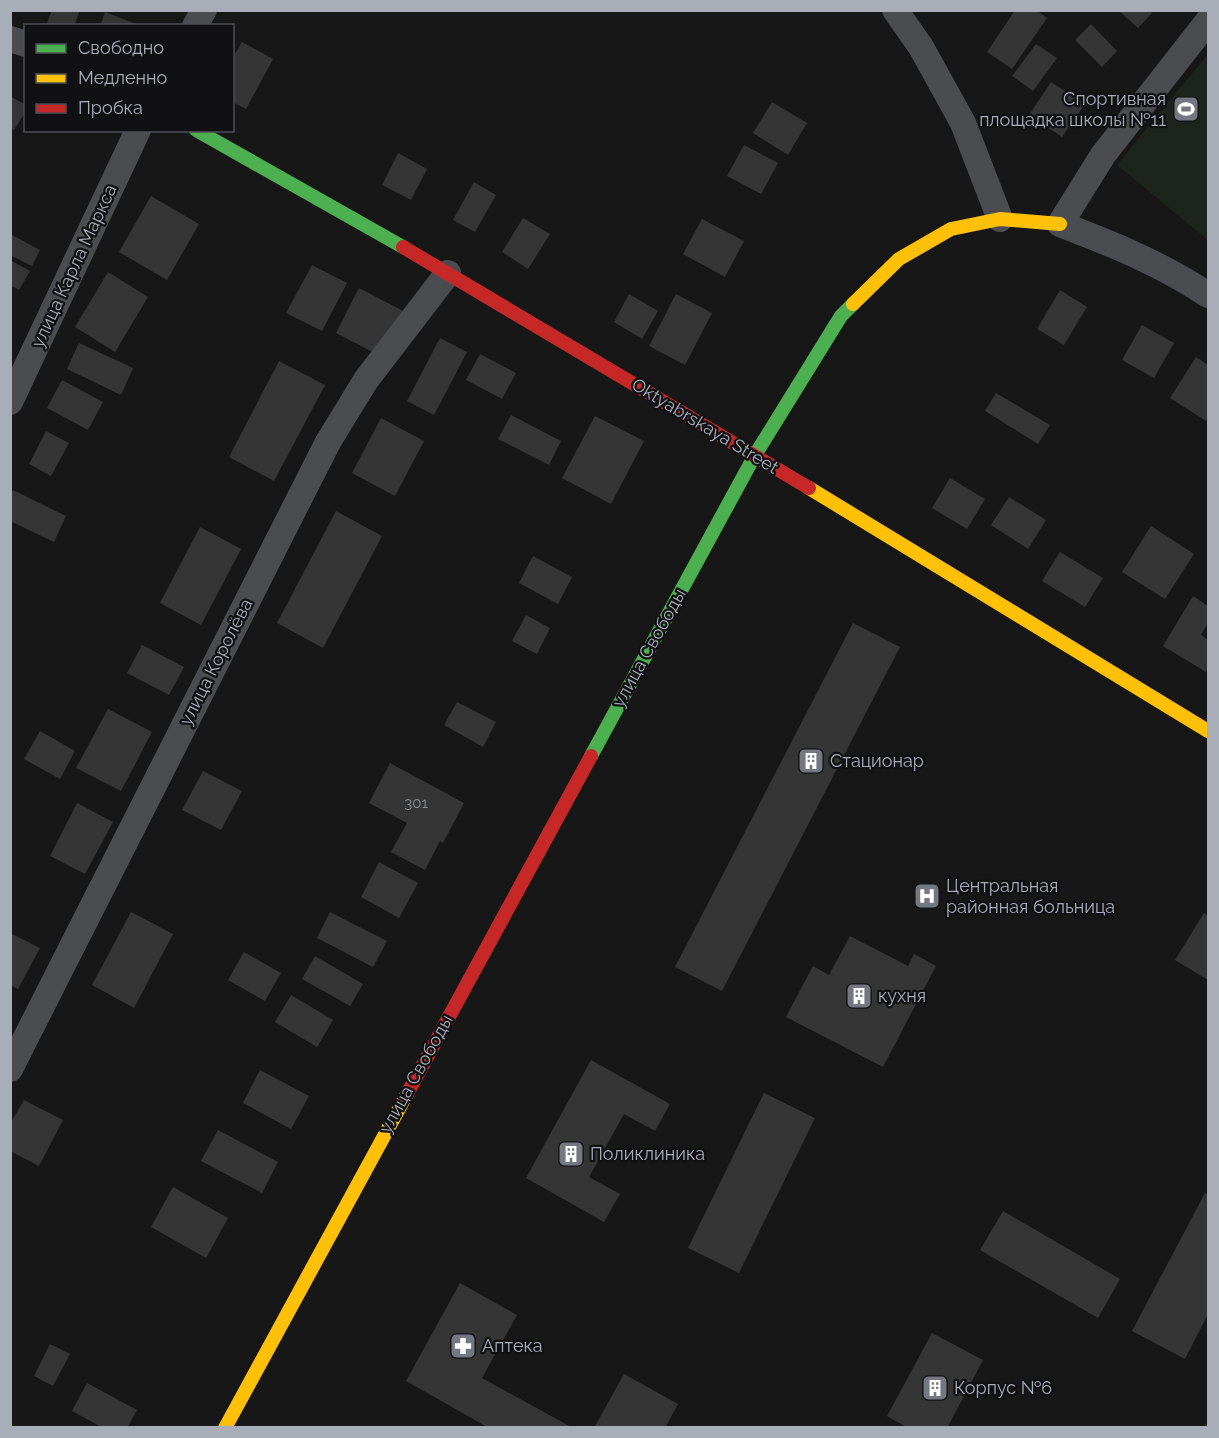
<svg xmlns="http://www.w3.org/2000/svg" width="1219" height="1438" font-family="Raleway,sans-serif">
  <rect width="100%" height="100%" fill="#171717"/>
  <path fill="#1d241e" d="M 1208,54 L 1208,240 L 1117,165 Z"/>
  <g fill="#353536">
    <path d="M 52,10 L 80,10 L 74,26 L 46,26 Z"/>
    <path d="M 1015,10 L 1036,10 L 1047,18 L 1012,69 L 987,52 Z"/>
    <path d="M 1118,10 L 1149,10 L 1152,13 L 1138,28 Z"/>
    <path d="M 105,12 L 139,25 L 139,26 L 100,26 Z"/>
    <path d="M 1091,24 L 1117,51 L 1102,67 L 1075,40 Z"/>
    <path d="M 242,42 L 273,59 L 246,109 L 232,102 L 232,59 Z"/>
    <path d="M 1036,44 L 1057,58 L 1033,91 L 1012,76 Z"/>
    <path d="M 1051,82 L 1085,104 L 1062,137 L 1029,115 Z"/>
    <path d="M 10,96 L 26,105 L 26,111 L 14,130 L 10,128 Z"/>
    <path d="M 772,102 L 807,123 L 788,155 L 753,133 Z"/>
    <path d="M 744,145 L 778,163 L 761,194 L 727,176 Z"/>
    <path d="M 398,153 L 427,169 L 411,200 L 382,185 Z"/>
    <path d="M 474,182 L 496,195 L 475,232 L 453,220 Z"/>
    <path d="M 151,196 L 199,224 L 167,280 L 119,252 Z"/>
    <path d="M 523,218 L 550,234 L 528,269 L 502,252 Z"/>
    <path d="M 702,219 L 744,241 L 725,277 L 683,254 Z"/>
    <path d="M 10,234 L 40,250 L 32,266 L 10,255 Z"/>
    <path d="M 10,260 L 30,271 L 19,290 L 10,285 Z"/>
    <path d="M 312,265 L 347,283 L 322,331 L 286,313 Z"/>
    <path d="M 108,272 L 148,297 L 115,352 L 75,327 Z"/>
    <path d="M 359,288 L 407,313 L 384,358 L 336,333 Z"/>
    <path d="M 1060,290 L 1087,307 L 1064,345 L 1037,329 Z"/>
    <path d="M 629,294 L 658,311 L 642,339 L 614,322 Z"/>
    <path d="M 676,294 L 712,313 L 685,365 L 649,346 Z"/>
    <path d="M 1142,325 L 1174,343 L 1154,378 L 1122,360 Z"/>
    <path d="M 440,338 L 467,352 L 434,415 L 407,401 Z"/>
    <path d="M 79,343 L 133,368 L 121,395 L 67,369 Z"/>
    <path d="M 480,354 L 516,373 L 502,399 L 466,380 Z"/>
    <path d="M 1196,357 L 1208,365 L 1208,417 L 1206,421 L 1170,398 Z"/>
    <path d="M 279,361 L 325,385 L 274,481 L 229,457 Z"/>
    <path d="M 62,380 L 103,402 L 88,430 L 47,408 Z"/>
    <path d="M 996,393 L 1050,425 L 1038,444 L 985,411 Z"/>
    <path d="M 511,415 L 561,441 L 549,465 L 498,439 Z"/>
    <path d="M 595,416 L 644,441 L 611,504 L 562,478 Z"/>
    <path d="M 381,418 L 424,441 L 395,496 L 352,473 Z"/>
    <path d="M 46,431 L 69,443 L 51,476 L 29,464 Z"/>
    <path d="M 950,478 L 985,499 L 967,529 L 932,508 Z"/>
    <path d="M 13,490 L 66,516 L 54,542 L 10,521 L 10,496 Z"/>
    <path d="M 1009,497 L 1046,520 L 1028,549 L 991,525 Z"/>
    <path d="M 336,511 L 382,536 L 323,648 L 277,623 Z"/>
    <path d="M 1151,526 L 1194,554 L 1165,599 L 1122,572 Z"/>
    <path d="M 200,527 L 241,549 L 201,625 L 160,603 Z"/>
    <path d="M 1060,552 L 1103,578 L 1085,607 L 1042,581 Z"/>
    <path d="M 533,556 L 572,577 L 558,604 L 519,583 Z"/>
    <path d="M 1193,596 L 1208,606 L 1208,623 L 1201,635 L 1208,640 L 1208,667 L 1206,672 L 1163,646 Z"/>
    <path d="M 526,615 L 550,628 L 537,654 L 512,641 Z"/>
    <path d="M 853,623 L 900,647 L 722,991 L 675,967 Z"/>
    <path d="M 142,645 L 184,667 L 169,695 L 127,673 Z"/>
    <path d="M 457,702 L 496,722 L 483,747 L 444,725 Z"/>
    <path d="M 108,709 L 152,732 L 121,791 L 76,768 Z"/>
    <path d="M 40,731 L 75,751 L 60,779 L 24,759 Z"/>
    <path d="M 390,763 L 464,803 L 443,843 L 440,841 L 425,870 L 391,852 L 407,823 L 369,803 Z"/>
    <path d="M 203,771 L 242,791 L 221,830 L 182,810 Z"/>
    <path d="M 77,803 L 113,822 L 85,874 L 50,856 Z"/>
    <path d="M 379,862 L 418,883 L 399,918 L 361,897 Z"/>
    <path d="M 131,912 L 173,934 L 134,1008 L 92,985 Z"/>
    <path d="M 330,912 L 387,941 L 373,967 L 317,938 Z"/>
    <path d="M 1204,913 L 1208,916 L 1208,980 L 1175,960 Z"/>
    <path d="M 10,933 L 40,948 L 18,989 L 10,985 Z"/>
    <path d="M 850,936 L 908,966 L 914,954 L 936,966 L 883,1067 L 786,1017 L 813,966 L 829,975 Z"/>
    <path d="M 244,952 L 281,973 L 265,1001 L 228,980 Z"/>
    <path d="M 315,956 L 363,984 L 350,1006 L 302,979 Z"/>
    <path d="M 291,995 L 333,1020 L 317,1047 L 275,1022 Z"/>
    <path d="M 591,1060 L 670,1104 L 655,1131 L 624,1114 L 589,1177 L 620,1194 L 604,1222 L 526,1178 Z"/>
    <path d="M 260,1070 L 309,1096 L 291,1129 L 243,1103 Z"/>
    <path d="M 764,1093 L 815,1118 L 739,1273 L 688,1248 Z"/>
    <path d="M 24,1100 L 63,1120 L 39,1166 L 10,1151 L 10,1124 Z"/>
    <path d="M 218,1130 L 278,1162 L 262,1193 L 201,1161 Z"/>
    <path d="M 173,1187 L 228,1218 L 206,1258 L 151,1227 Z"/>
    <path d="M 1205,1193 L 1208,1195 L 1208,1314 L 1185,1359 L 1132,1331 Z"/>
    <path d="M 1003,1211 L 1120,1279 L 1098,1318 L 980,1250 Z"/>
    <path d="M 460,1283 L 517,1315 L 482,1378 L 573,1428 L 489,1428 L 406,1381 Z"/>
    <path d="M 932,1333 L 983,1360 L 947,1428 L 908,1428 L 887,1416 Z"/>
    <path d="M 50,1344 L 70,1354 L 53,1386 L 34,1376 Z"/>
    <path d="M 624,1374 L 678,1404 L 665,1428 L 594,1428 Z"/>
    <path d="M 87,1383 L 137,1410 L 127,1428 L 103,1428 L 72,1411 Z"/>
  </g>
  <g fill="none" stroke-linecap="round" stroke-linejoin="round">
    <g stroke="#4b4c50" stroke-width="26">
      <path d="M 895,10 L 921,47 L 963,123 L 1000,219"/>
      <path d="M 1208,21 L 1103,155 L 1060,224 C 1112,244 1162,264 1208,295"/>
      <path d="M 195,26 L 204,10"/>
      <path d="M 10,39 L 26,44"/>
      <path d="M 10,402 L 138,130"/>
      <path d="M 10,1069 L 328,442 L 366,380 L 448,273"/>
    </g>
    <g stroke="#4caf50" stroke-width="14">
      <path d="M 196,130 L 403,247"/>
      <path d="M 591,756 L 755,455 L 841,316 L 853,304"/>
    </g>
    <g stroke="#ffc107" stroke-width="14">
      <path d="M 853,304 L 899,259 L 951,229 L 1000,219 L 1060,224"/>
      <path d="M 809,488 L 1208,731"/>
      <path d="M 225,1428 L 407,1094"/>
    </g>
    <g stroke="#c62828" stroke-width="14">
      <path d="M 403,247 L 809,488"/>
      <path d="M 407,1094 L 591,756"/>
    </g>
  </g>
  <defs>
    <g id="stadium-square" transform="scale(1.35)"><rect x="-9" y="-9" width="18" height="18" rx="4" fill="#757880" stroke="#111113"/><path d="M0-5a6.5 5 0 1 0 0 10a6.5 5 0 1 0 0-10ZM-3.5-1.8h7v3.6h-7Z" fill="#fff"/></g>
    <g id="building-square" transform="scale(1.35)"><rect x="-9" y="-9" width="18" height="18" rx="4" fill="#757880" stroke="#111113"/><path d="M-4-6H4V6H1V3H-1V6H-4ZM-2.5-4.3h1.7v1.8h-1.7ZM.8-4.3h1.7v1.8H.8ZM-2.5-1h1.7V.8h-1.7ZM.8-1h1.7V.8H.8Z" fill="#fff"/></g>
    <g id="hospital-square" transform="scale(1.35)"><rect x="-9" y="-9" width="18" height="18" rx="4" fill="#757880" stroke="#111113"/><path d="M-5-5h3v3.5h4V-5h3V5h-3V1.5h-4V5h-3Z" fill="#fff"/></g>
    <g id="pharmacy-square" transform="scale(1.35)"><rect x="-9" y="-9" width="18" height="18" rx="4" fill="#757880" stroke="#111113"/><path d="M-2-6h4v4h4v4h-4v4h-4v-4h-4v-4h4Z" fill="#fff"/></g>
  </defs>
  <g fill-rule="evenodd">
    <use href="#stadium-square" x="1186" y="109"/>
    <use href="#building-square" x="811" y="761"/>
    <use href="#hospital-square" x="927" y="896"/>
    <use href="#building-square" x="859" y="996"/>
    <use href="#building-square" x="571" y="1154"/>
    <use href="#pharmacy-square" x="463" y="1346"/>
    <use href="#building-square" x="935" y="1388"/>
  </g>
  <g text-anchor="middle" stroke-width="4.5" stroke-linejoin="round" paint-order="stroke">
    <g font-size="15" fill="#8b8f98">
      <text x="416" y="808">301</text>
    </g>
    <g font-size="18" fill="#a8adb8" stroke="#111113" text-anchor="start">
      <text x="1166" y="105" text-anchor="end">Спортивная<tspan x="1166" dy="21">площадка школы №11</tspan></text>
      <text x="830" y="767">Стационар</text>
      <text x="946" y="892">Центральная<tspan x="946" dy="21">районная больница</tspan></text>
      <text x="878" y="1002">кухня</text>
      <text x="590" y="1160">Поликлиника</text>
      <text x="482" y="1352">Аптека</text>
      <text x="954" y="1394">Корпус №6</text>
    </g>
    <g font-size="18" fill="#a8adb8" stroke="#111113">
      <text transform="translate(74 266) rotate(-65)" y="6">улица Карла Маркса</text>
      <text transform="translate(705 426) rotate(31)" y="6">Oktyabrskaya Street</text>
      <text transform="translate(649 648) rotate(-61)" y="6">улица Свободы</text>
      <text transform="translate(216 662) rotate(-63)" y="6">улица Королёва</text>
      <text transform="translate(416 1074) rotate(-61)" y="6">улица Свободы</text>
    </g>
  </g>
  <rect width="1219" height="1438" fill="none" stroke="#a8adb8" stroke-width="24"/>
  <rect x="24" y="24" width="210" height="108" fill="#111113" stroke="#4d4f55" stroke-width="1.5"/>
  <rect x="36" y="44" width="30" height="9" fill="#4caf50" stroke="#4d4f55" stroke-width="1.5"/>
  <text x="78" y="54" font-size="18" fill="#a8adb8">Свободно</text>
  <rect x="36" y="74" width="30" height="9" fill="#ffc107" stroke="#4d4f55" stroke-width="1.5"/>
  <text x="78" y="84" font-size="18" fill="#a8adb8">Медленно</text>
  <rect x="36" y="104" width="30" height="9" fill="#c62828" stroke="#4d4f55" stroke-width="1.5"/>
  <text x="78" y="114" font-size="18" fill="#a8adb8">Пробка</text>
</svg>
